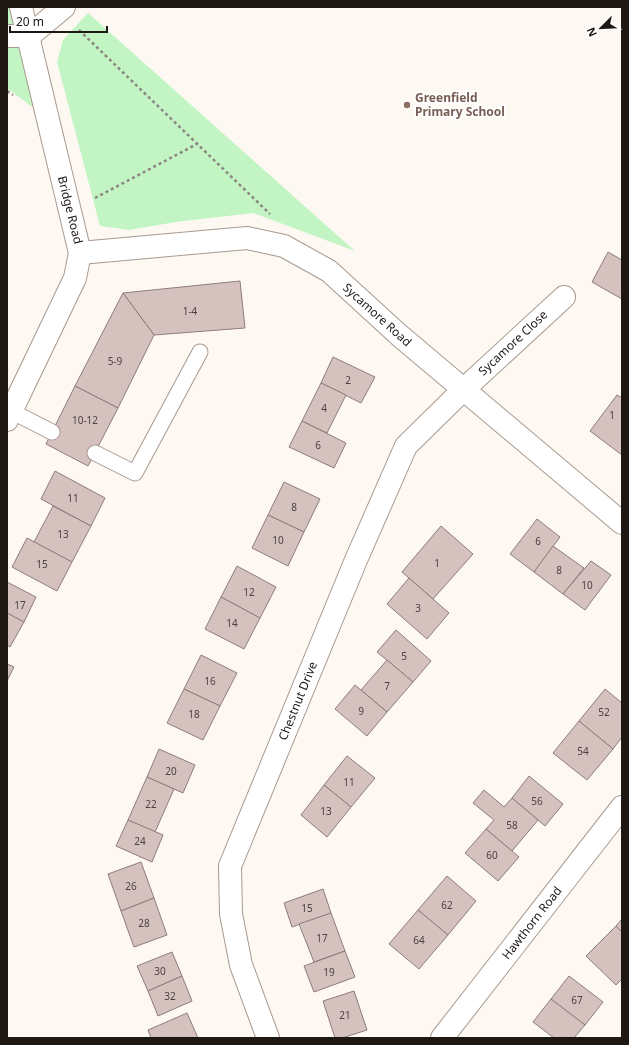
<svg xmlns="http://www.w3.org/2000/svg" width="629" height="1045" font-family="'Noto Sans',sans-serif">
  <rect width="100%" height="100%" fill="#fef8f3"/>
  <g fill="#c3f5c4">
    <path d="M 7,7 L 18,7 L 24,32 L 7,32 Z"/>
    <path d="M 88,13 L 355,251 L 253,213 L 176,222 L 129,230 L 100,226 L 57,62 L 63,40 Z"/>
    <path d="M 7,39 L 26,39 L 43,115 L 7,88 Z"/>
  </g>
  <g fill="#d5c1be" stroke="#8e7c79">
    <path d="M 608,252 L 622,260 L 622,299 L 592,282 Z"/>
    <path d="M 240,281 L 245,328 L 154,335 L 123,293 Z"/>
    <path d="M 123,293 L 154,335 L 118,408 L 75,386 Z"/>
    <path d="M 333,357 L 375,377 L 361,403 L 321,383 Z"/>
    <path d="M 321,383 L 346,395 L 327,433 L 302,421 Z"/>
    <path d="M 75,386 L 118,408 L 88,466 L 46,444 Z"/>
    <path d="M 617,395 L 622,398 L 622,455 L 590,431 Z"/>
    <path d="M 302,421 L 346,443 L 334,468 L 289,447 Z"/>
    <path d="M 55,471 L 105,498 L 91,526 L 41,499 Z"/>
    <path d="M 284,482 L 320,499 L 304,532 L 268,515 Z"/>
    <path d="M 53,506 L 91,526 L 72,562 L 34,542 Z"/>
    <path d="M 268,515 L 304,532 L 288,566 L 252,548 Z"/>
    <path d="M 537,519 L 560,537 L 534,572 L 510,554 Z"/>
    <path d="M 441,526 L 473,554 L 433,599 L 402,572 Z"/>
    <path d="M 27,538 L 72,562 L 57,591 L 12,567 Z"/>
    <path d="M 553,546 L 584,568 L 563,594 L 534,572 Z"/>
    <path d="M 591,561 L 611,575 L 585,610 L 563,594 Z"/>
    <path d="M 237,566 L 276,587 L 260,618 L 221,597 Z"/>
    <path d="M 409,578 L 449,613 L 427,639 L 387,604 Z"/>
    <path d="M 7,582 L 36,597 L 24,622 L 7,613 Z"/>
    <path d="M 221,597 L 260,618 L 244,649 L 205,629 Z"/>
    <path d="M 7,613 L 24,622 L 10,647 L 7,645 Z"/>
    <path d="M 396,630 L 431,661 L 413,682 L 377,652 Z"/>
    <path d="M 201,655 L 237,673 L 220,706 L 184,689 Z"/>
    <path d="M 387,660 L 413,682 L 387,712 L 361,690 Z"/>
    <path d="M 7,664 L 14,667 L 7,681 Z"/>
    <path d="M 355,685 L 387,712 L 367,736 L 335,709 Z"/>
    <path d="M 184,689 L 220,706 L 203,740 L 167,723 Z"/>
    <path d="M 605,689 L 622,703 L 622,737 L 613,749 L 579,721 Z"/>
    <path d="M 579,721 L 613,749 L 587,780 L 553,753 Z"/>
    <path d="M 159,749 L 195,765 L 183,793 L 147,777 Z"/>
    <path d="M 347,756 L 375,778 L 351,807 L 324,785 Z"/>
    <path d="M 529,776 L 563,804 L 545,826 L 512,798 Z"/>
    <path d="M 147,777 L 174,789 L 155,832 L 128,820 Z"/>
    <path d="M 324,785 L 351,807 L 327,837 L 301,815 Z"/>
    <path d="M 484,790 L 504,807 L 512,798 L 538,820 L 512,851 L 486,829 L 494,820 L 473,803 Z"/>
    <path d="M 128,820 L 163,835 L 152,862 L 116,846 Z"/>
    <path d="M 486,829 L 519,857 L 498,881 L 465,853 Z"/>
    <path d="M 141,862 L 154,898 L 121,911 L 108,874 Z"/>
    <path d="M 447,876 L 476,901 L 448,935 L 418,910 Z"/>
    <path d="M 323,889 L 331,913 L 292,927 L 284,903 Z"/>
    <path d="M 154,898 L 167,935 L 134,947 L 121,911 Z"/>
    <path d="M 418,910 L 448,935 L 419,969 L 389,944 Z"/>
    <path d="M 331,913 L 345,951 L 314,962 L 299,924 Z"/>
    <path d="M 622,919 L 622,932 L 616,926 Z"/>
    <path d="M 616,926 L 622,932 L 622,979 L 616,985 L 586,956 Z"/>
    <path d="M 345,951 L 355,977 L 314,992 L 304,966 Z"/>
    <path d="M 172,952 L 182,976 L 148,991 L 137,966 Z"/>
    <path d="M 182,976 L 192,1001 L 158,1016 L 148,991 Z"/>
    <path d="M 569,976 L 603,1002 L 585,1025 L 551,999 Z"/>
    <path d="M 354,991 L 367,1030 L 342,1038 L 335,1038 L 323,1001 Z"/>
    <path d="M 551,999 L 585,1025 L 574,1038 L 554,1038 L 533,1022 Z"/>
    <path d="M 187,1013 L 198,1038 L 151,1038 L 148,1030 Z"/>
  </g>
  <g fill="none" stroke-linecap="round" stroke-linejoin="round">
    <g stroke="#a8998f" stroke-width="17">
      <g id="service">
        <path d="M 11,411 L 52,432"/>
        <path d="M 95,453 L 135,473 L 200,352"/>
      </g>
    </g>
    <g stroke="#a8998f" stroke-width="24">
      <g id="minor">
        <path d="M 7,36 L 29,36"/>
        <path d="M 29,36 L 64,7"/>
        <path d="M 80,253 L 247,238 L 284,246 L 329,271 L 399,335 L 622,523"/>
        <path d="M 7,420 L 75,278 L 80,253 L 21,7"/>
        <path d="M 268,1038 L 241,965 L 231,914 L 230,866 L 356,560 L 406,446 L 463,390 L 564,297"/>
        <path d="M 442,1038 L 622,807"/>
      </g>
    </g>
    <g stroke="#8c8682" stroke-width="2.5" stroke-dasharray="3 3" stroke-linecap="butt">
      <path d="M 79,30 L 270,214"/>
      <path d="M 7,91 L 13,95"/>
      <path d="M 95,198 L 197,144"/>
    </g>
    <use href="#service" stroke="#fff" stroke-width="15"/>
    <use href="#minor" stroke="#fff" stroke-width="22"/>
  </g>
  <circle fill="#8d6e63" stroke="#fff" stroke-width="1.5" cx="407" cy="105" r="4"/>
  <g text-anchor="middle" stroke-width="4" stroke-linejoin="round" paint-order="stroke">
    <g font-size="10" fill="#4c423f">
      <text x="190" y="315">1-4</text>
      <text x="115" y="365">5-9</text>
      <text x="348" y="384">2</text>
      <text x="324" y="412">4</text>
      <text x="612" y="419">1</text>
      <text x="85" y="424">10-12</text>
      <text x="318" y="449">6</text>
      <text x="73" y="502">11</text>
      <text x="294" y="511">8</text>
      <text x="63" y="538">13</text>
      <text x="278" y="544">10</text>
      <text x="538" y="545">6</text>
      <text x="437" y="567">1</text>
      <text x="42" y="568">15</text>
      <text x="559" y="574">8</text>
      <text x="587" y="589">10</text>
      <text x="249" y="596">12</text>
      <text x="20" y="609">17</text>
      <text x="418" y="612">3</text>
      <text x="232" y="627">14</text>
      <text x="404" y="660">5</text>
      <text x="210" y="685">16</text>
      <text x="387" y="690">7</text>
      <text x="361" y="715">9</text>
      <text x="604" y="716">52</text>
      <text x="194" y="718">18</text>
      <text x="583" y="755">54</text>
      <text x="171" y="775">20</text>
      <text x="349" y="786">11</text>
      <text x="537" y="805">56</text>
      <text x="151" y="808">22</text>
      <text x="326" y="815">13</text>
      <text x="512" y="829">58</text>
      <text x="140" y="845">24</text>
      <text x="492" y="859">60</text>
      <text x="131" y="890">26</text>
      <text x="447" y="909">62</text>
      <text x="307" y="912">15</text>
      <text x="144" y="927">28</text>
      <text x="322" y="942">17</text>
      <text x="419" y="944">64</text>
      <text x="160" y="975">30</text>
      <text x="329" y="976">19</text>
      <text x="170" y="1000">32</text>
      <text x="577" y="1004">67</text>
      <text x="345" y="1019">21</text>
    </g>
    <g font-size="12" font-weight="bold" fill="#785e54" stroke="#fff" text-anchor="start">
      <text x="415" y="102">Greenfield<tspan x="415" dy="14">Primary School</tspan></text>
    </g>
    <g font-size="12" fill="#1e1815" stroke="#fff">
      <text transform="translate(70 210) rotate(76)" y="4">Bridge Road</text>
      <text transform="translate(377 315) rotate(42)" y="4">Sycamore Road</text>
      <text transform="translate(513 343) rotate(-43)" y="4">Sycamore Close</text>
      <text transform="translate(298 701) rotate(-68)" y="4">Chestnut Drive</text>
      <text transform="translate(532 923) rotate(-52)" y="4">Hawthorn Road</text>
    </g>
  </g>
  <rect width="629" height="1045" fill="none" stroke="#1e1815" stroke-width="16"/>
  <g transform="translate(601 28) rotate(246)" stroke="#ffffff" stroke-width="3" paint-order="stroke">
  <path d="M0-3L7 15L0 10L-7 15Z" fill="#1e1815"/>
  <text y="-6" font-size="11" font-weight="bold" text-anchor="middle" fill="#1e1815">N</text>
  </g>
  <path d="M10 26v6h97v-6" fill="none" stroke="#1e1815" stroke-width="2"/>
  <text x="16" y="26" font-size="12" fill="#1e1815" stroke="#ffffff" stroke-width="3" paint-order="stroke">20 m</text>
</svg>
